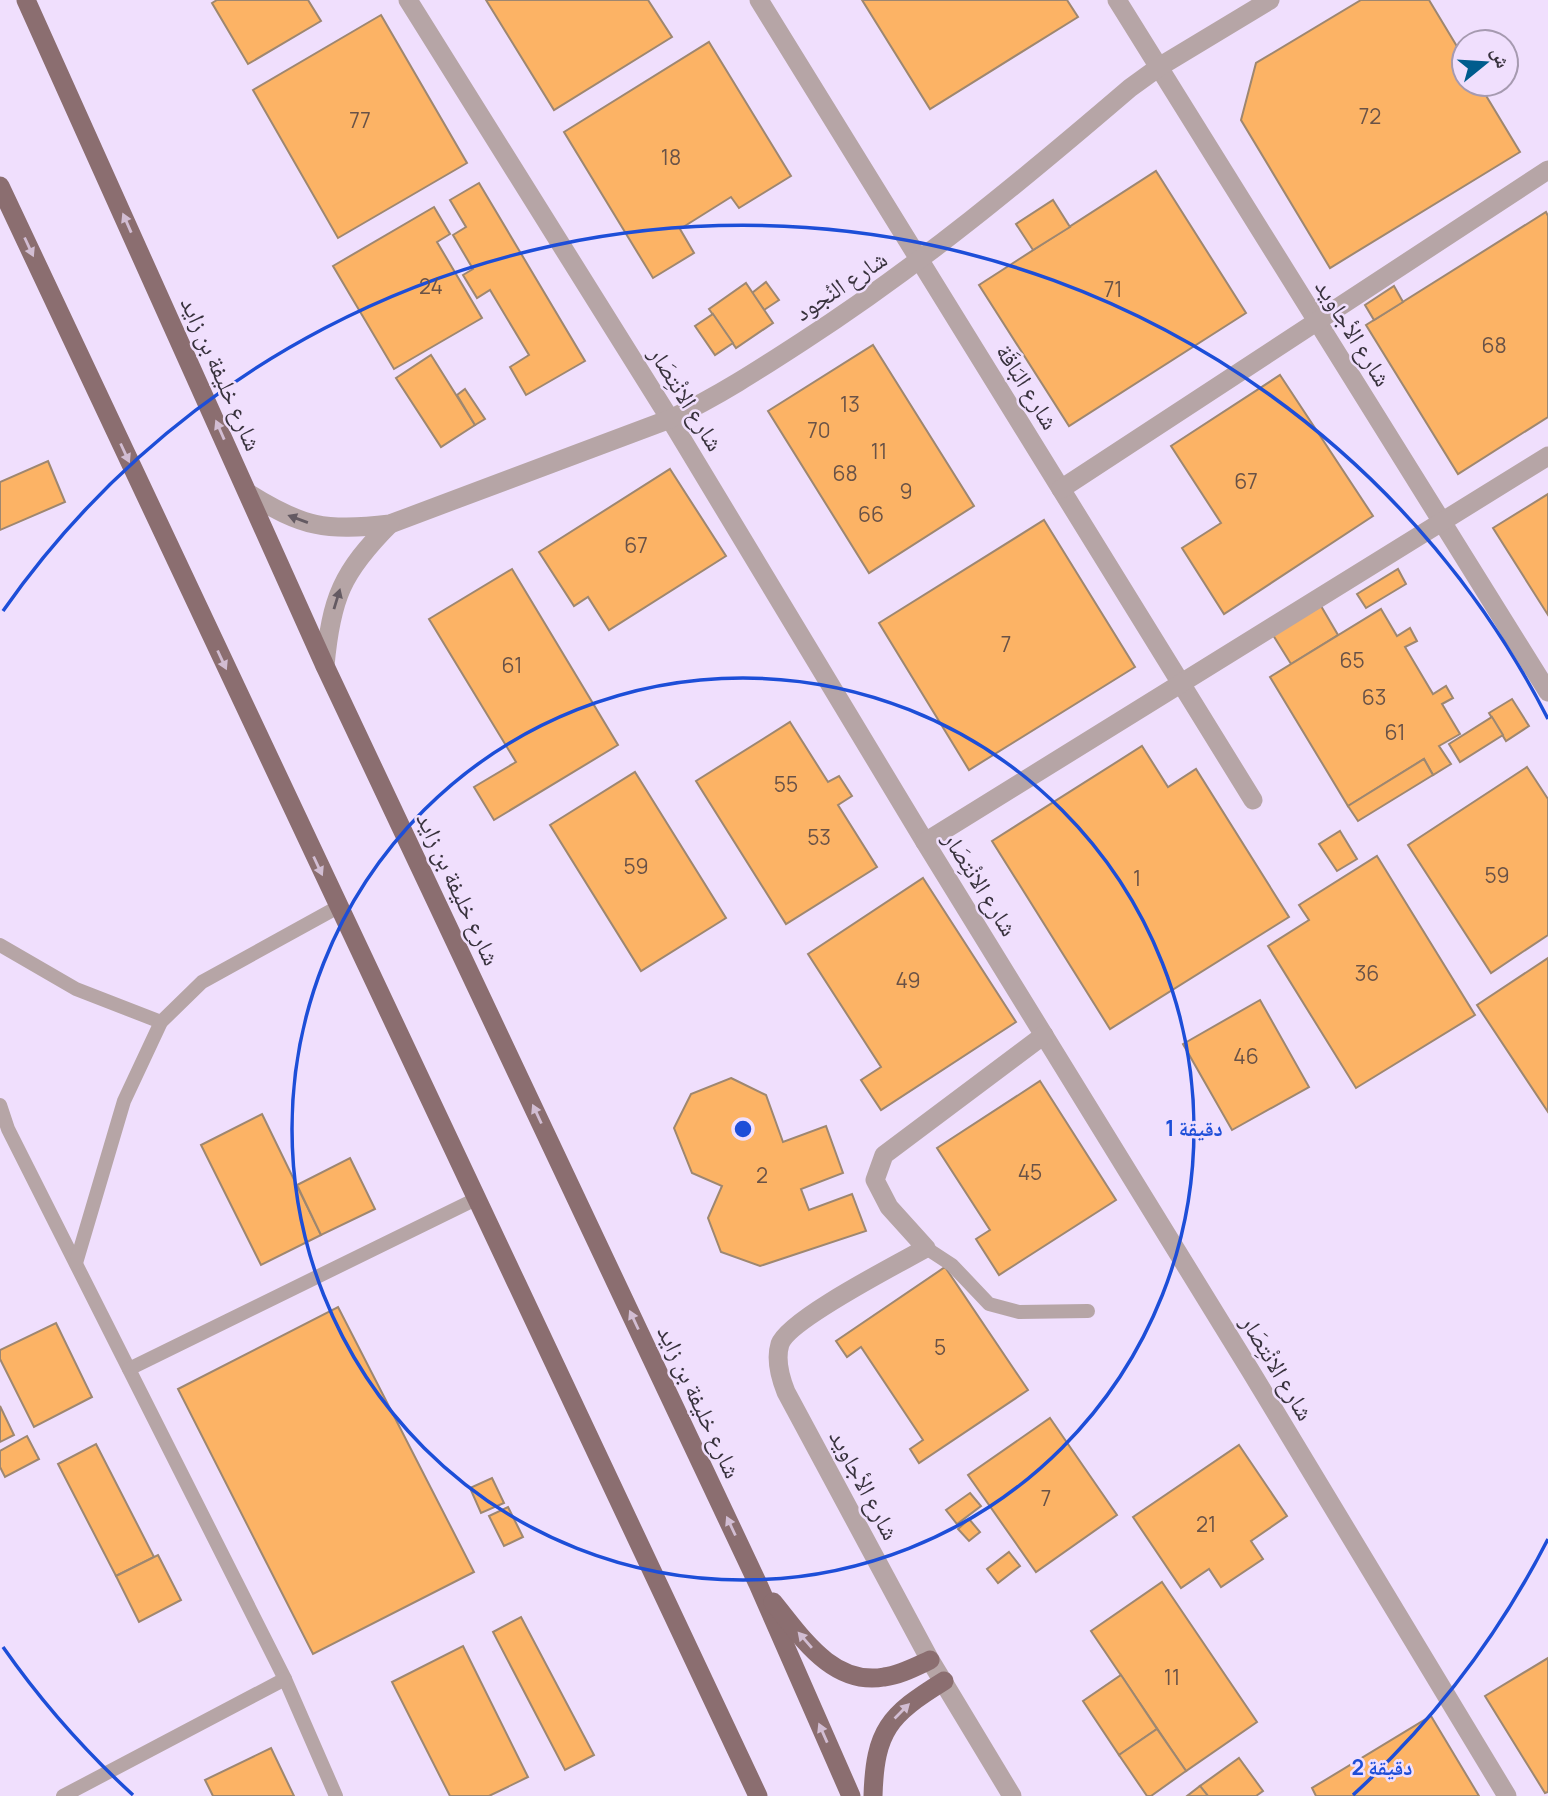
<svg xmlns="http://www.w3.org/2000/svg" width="1548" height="1796" font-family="Manrope,'Noto Naskh Arabic',sans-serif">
  <rect width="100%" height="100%" fill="#f0dffd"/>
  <g fill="#fcb365" stroke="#9e8770" stroke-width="2">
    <path d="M 217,0 L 308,0 L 321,21 L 248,64 L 212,3 Z"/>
    <path d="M 486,0 L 648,0 L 672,37 L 554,110 Z"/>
    <path d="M 862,0 L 1067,0 L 1078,17 L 930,109 Z"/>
    <path d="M 1361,0 L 1429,0 L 1464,58 L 1464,84 L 1479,84 L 1520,152 L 1330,268 L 1241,120 L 1256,63 Z"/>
    <path d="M 381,15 L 467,163 L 338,238 L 253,90 Z"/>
    <path d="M 709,42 L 791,176 L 739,208 L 731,197 L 680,229 L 694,253 L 653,278 L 564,132 Z"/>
    <path d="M 1156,171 L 1246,313 L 1069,426 L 979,285 Z"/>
    <path d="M 479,183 L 585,361 L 526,395 L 510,367 L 529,355 L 490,290 L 477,298 L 463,275 L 473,269 L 453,235 L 466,227 L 450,200 Z"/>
    <path d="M 1053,200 L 1070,227 L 1033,250 L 1016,224 Z"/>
    <path d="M 434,207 L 450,234 L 437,242 L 482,318 L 394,369 L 333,266 Z"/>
    <path d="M 1546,212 L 1548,216 L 1548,417 L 1458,474 L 1366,325 Z"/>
    <path d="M 766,282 L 779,300 L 764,310 L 752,293 Z"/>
    <path d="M 746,283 L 773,323 L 736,348 L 709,309 Z"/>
    <path d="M 1394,286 L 1403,302 L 1374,320 L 1365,305 Z"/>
    <path d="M 713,314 L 733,343 L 715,355 L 695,326 Z"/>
    <path d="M 873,345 L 974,506 L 869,573 L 768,411 Z"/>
    <path d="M 431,355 L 475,425 L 441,447 L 396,378 Z"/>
    <path d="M 1280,375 L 1373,516 L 1224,614 L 1182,548 L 1221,523 L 1171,446 Z"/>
    <path d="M 465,389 L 485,419 L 475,425 L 457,395 Z"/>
    <path d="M 48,461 L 65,502 L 0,530 L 0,482 Z"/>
    <path d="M 670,469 L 726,556 L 609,630 L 588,597 L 574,606 L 539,552 Z"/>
    <path d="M 1548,494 L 1548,615 L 1493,528 Z"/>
    <path d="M 1044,520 L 1135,667 L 969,770 L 879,623 Z"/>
    <path d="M 512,569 L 618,745 L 494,820 L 474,787 L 516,762 L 429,619 Z"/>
    <path d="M 1398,569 L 1406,584 L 1366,608 L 1357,594 Z"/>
    <path d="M 1321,606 L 1338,635 L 1291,664 L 1273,635 Z"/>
    <path d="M 1381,609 L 1397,636 L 1410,628 L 1417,641 L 1405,647 L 1433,694 L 1446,686 L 1453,698 L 1442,704 L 1460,734 L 1439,746 L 1451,764 L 1433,775 L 1424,759 L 1348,806 L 1270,677 Z"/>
    <path d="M 1512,699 L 1529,726 L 1506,741 L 1489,713 Z"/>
    <path d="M 1492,717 L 1503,735 L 1460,762 L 1449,744 Z"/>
    <path d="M 790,722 L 828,782 L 839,776 L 852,796 L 838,805 L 877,867 L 786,924 L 696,781 Z"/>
    <path d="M 1142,746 L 1168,787 L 1196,769 L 1289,917 L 1110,1029 L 992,841 Z"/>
    <path d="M 1424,759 L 1433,775 L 1358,821 L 1348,806 Z"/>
    <path d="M 1527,767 L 1548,799 L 1548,935 L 1491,973 L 1408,845 Z"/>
    <path d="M 635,772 L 726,918 L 641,971 L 550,825 Z"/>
    <path d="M 1340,831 L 1357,859 L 1337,871 L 1319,844 Z"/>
    <path d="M 1377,856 L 1475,1015 L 1356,1088 L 1268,946 L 1309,920 L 1299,905 Z"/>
    <path d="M 923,878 L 1016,1022 L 881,1110 L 861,1080 L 881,1067 L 808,954 Z"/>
    <path d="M 1548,958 L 1548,1112 L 1477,1005 Z"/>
    <path d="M 1260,1000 L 1309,1087 L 1232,1130 L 1183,1044 Z"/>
    <path d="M 731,1078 L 766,1095 L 783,1142 L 826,1126 L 843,1173 L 801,1189 L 809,1210 L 852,1194 L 866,1231 L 760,1266 L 721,1252 L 708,1218 L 722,1186 L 692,1173 L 674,1128 L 691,1094 Z"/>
    <path d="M 1040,1081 L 1116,1200 L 999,1275 L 976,1239 L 990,1230 L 937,1148 Z"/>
    <path d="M 262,1114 L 321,1235 L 261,1265 L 201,1145 Z"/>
    <path d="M 350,1158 L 375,1209 L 321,1235 L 297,1185 Z"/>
    <path d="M 945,1267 L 1028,1390 L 919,1463 L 910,1449 L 923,1440 L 861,1347 L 847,1357 L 836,1341 Z"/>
    <path d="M 338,1307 L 474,1572 L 313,1654 L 178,1389 Z"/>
    <path d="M 56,1323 L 92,1397 L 34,1427 L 0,1359 L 0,1350 Z"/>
    <path d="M 0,1406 L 14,1435 L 0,1442 Z"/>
    <path d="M 1050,1418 L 1117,1515 L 1036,1572 L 968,1475 Z"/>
    <path d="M 27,1436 L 39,1459 L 5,1477 L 0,1467 L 0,1451 Z"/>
    <path d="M 96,1444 L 154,1557 L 116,1576 L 58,1464 Z"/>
    <path d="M 1239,1445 L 1287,1516 L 1251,1541 L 1263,1559 L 1221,1587 L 1209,1569 L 1181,1588 L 1133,1517 Z"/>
    <path d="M 492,1478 L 504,1503 L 481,1513 L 470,1488 Z"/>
    <path d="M 970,1493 L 981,1506 L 957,1524 L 946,1510 Z"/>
    <path d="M 508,1507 L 523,1537 L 504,1546 L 489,1516 Z"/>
    <path d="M 969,1519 L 980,1532 L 969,1541 L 958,1529 Z"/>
    <path d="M 1009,1552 L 1020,1566 L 998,1583 L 987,1569 Z"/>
    <path d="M 158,1555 L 181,1600 L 139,1622 L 116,1576 Z"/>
    <path d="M 1162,1582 L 1257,1722 L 1186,1771 L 1091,1631 Z"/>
    <path d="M 521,1617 L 594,1755 L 565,1770 L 493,1632 Z"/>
    <path d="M 463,1646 L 528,1777 L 489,1796 L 450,1796 L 392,1682 Z"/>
    <path d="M 1548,1658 L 1548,1792 L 1545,1793 L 1485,1696 Z"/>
    <path d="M 1121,1675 L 1157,1729 L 1119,1755 L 1083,1701 Z"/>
    <path d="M 1431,1716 L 1479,1796 L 1316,1796 L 1312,1788 Z"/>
    <path d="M 1157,1729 L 1186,1771 L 1151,1796 L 1147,1796 L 1119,1755 Z"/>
    <path d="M 271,1748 L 294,1796 L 213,1796 L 205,1780 Z"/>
    <path d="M 1239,1758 L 1263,1791 L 1256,1796 L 1208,1796 L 1200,1786 Z"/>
    <path d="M 1200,1786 L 1208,1796 L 1187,1796 Z"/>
  </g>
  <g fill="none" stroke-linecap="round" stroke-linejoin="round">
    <g stroke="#b6a5a6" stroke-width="14">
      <path d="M 0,945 L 76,989 L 161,1022"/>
      <path d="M 0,1105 L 8,1129 L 285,1679 L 336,1796"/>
      <path d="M 926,1248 L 952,1265 L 989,1304 L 1019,1312 L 1088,1311"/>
      <path d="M 76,1263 L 124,1101 L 161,1022 L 202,982 L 338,907"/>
      <path d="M 129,1369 L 478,1198"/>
      <path d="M 63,1796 L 285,1679"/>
    </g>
    <g stroke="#b6a5a6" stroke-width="19">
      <path d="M 408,0 L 670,419 L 925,842 L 1250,1370 L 1507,1796"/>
      <path d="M 759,0 L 1253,800"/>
      <path d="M 1117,0 L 1548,692"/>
      <path d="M 1061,489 L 1548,170"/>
      <path d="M 248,493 C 302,527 326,532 390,524 L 670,419 C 717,397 760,369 803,341 C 919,266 1025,178 1130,88 L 1159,67 L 1270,0"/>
      <path d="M 325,666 C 331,598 342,572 390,524"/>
      <path d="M 925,842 L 1548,456"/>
      <path d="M 1012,1796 L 930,1660 L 786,1392 C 780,1377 775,1360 780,1344 C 789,1319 898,1264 926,1248 L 889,1207 L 875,1180 L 884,1155 L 1044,1035"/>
    </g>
    <g stroke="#8b6e70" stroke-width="19">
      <path d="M 26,0 L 325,666 L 758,1584 L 851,1796"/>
      <path d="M 0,186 C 251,723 506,1259 758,1796"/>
      <path d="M 773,1602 C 801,1636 832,1686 884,1677 C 900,1675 915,1667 930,1660"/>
      <path d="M 873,1796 C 875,1730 889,1715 944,1681"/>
    </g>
  </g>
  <defs><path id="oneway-solid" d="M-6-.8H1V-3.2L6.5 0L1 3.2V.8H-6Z" transform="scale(1.75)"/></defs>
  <g fill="#d2bdd3">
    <use href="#oneway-solid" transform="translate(127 223) rotate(-114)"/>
    <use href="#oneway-solid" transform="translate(29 247) rotate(65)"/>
    <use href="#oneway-solid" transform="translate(220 430) rotate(-114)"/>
    <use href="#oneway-solid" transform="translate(125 453) rotate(65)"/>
    <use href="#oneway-solid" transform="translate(222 660) rotate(65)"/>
    <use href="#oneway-solid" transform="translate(318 866) rotate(65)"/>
    <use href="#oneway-solid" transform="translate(537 1114) rotate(-115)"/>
    <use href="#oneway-solid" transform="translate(634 1320) rotate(-115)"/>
    <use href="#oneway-solid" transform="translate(731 1526) rotate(-115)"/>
    <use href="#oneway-solid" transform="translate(805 1640) rotate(-131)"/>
    <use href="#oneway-solid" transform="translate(902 1711) rotate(-45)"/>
    <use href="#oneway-solid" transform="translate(823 1733) rotate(-114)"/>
  </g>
  <g fill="#645a62">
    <use href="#oneway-solid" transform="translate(298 519) rotate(-160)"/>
    <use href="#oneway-solid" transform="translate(337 599) rotate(-73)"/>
  </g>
  <g fill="none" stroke="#1d4ed8" stroke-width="3.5">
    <circle cx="743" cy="1129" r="451"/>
    <path d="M1548 1539A903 903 0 0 1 1353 1795M133 1795A903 903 0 0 1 3 1647M3 611A903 903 0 0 1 1548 719"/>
  </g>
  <g text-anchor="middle" stroke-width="5" stroke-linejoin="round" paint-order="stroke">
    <g font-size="21" fill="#695247">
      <text x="1370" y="124">72</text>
      <text x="360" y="128">77</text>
      <text x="671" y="165">18</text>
      <text x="431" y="294">24</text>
      <text x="1113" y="297">71</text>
      <text x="1494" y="353">68</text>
      <text x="850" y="412">13</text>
      <text x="819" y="438">70</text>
      <text x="879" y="459">11</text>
      <text x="845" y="481">68</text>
      <text x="1246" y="489">67</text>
      <text x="906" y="499">9</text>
      <text x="871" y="522">66</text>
      <text x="636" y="553">67</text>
      <text x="1006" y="652">7</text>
      <text x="1352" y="668">65</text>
      <text x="512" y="673">61</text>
      <text x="1374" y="705">63</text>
      <text x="1395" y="740">61</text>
      <text x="786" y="792">55</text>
      <text x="819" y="845">53</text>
      <text x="636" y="874">59</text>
      <text x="1497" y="883">59</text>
      <text x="1137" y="886">1</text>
      <text x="1367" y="981">36</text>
      <text x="908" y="988">49</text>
      <text x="1246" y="1064">46</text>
      <text x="1030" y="1180">45</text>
      <text x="762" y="1183">2</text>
      <text x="940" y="1355">5</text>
      <text x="1046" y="1506">7</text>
      <text x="1206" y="1532">21</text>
      <text x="1172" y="1685">11</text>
    </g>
    <g font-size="24" fill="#38323d" stroke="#f0dffd">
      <text transform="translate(841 286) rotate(-34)" y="8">شارع النُجود</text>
      <text transform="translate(1353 333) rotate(58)" y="8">شارع الأجاويد</text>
      <text transform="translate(221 374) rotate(66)" y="8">شارع خليفة بن زايد</text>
      <text transform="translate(1027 387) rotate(58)" y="8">شارع البَاقَة</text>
      <text transform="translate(686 399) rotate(58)" y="8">شارع الانْتِصَار</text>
      <text transform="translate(980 884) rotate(58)" y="8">شارع الانْتِصَار</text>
      <text transform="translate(458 889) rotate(65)" y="8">شارع خليفة بن زايد</text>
      <text transform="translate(1277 1368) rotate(59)" y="8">شارع الانْتِصَار</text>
      <text transform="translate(699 1402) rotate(65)" y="8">شارع خليفة بن زايد</text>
      <text transform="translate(864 1485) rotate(62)" y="8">شارع الأجاويد</text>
    </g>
  </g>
  <circle cx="743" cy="1129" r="10" fill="#1d4ed8" stroke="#f0dffd" stroke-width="3.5"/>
  <g font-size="21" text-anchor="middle" font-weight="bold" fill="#1d4ed8" stroke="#f0dffd" stroke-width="5" stroke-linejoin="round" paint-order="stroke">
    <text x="1194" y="1136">1 دقيقة</text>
    <text x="1382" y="1775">2 دقيقة</text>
  </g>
  <g transform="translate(1485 63) rotate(72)"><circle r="33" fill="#f0dffd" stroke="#a69ab0" stroke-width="2"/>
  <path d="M0-5L12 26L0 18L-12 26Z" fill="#005c8d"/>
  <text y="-10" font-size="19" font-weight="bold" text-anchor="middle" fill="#38323d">ش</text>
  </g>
</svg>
